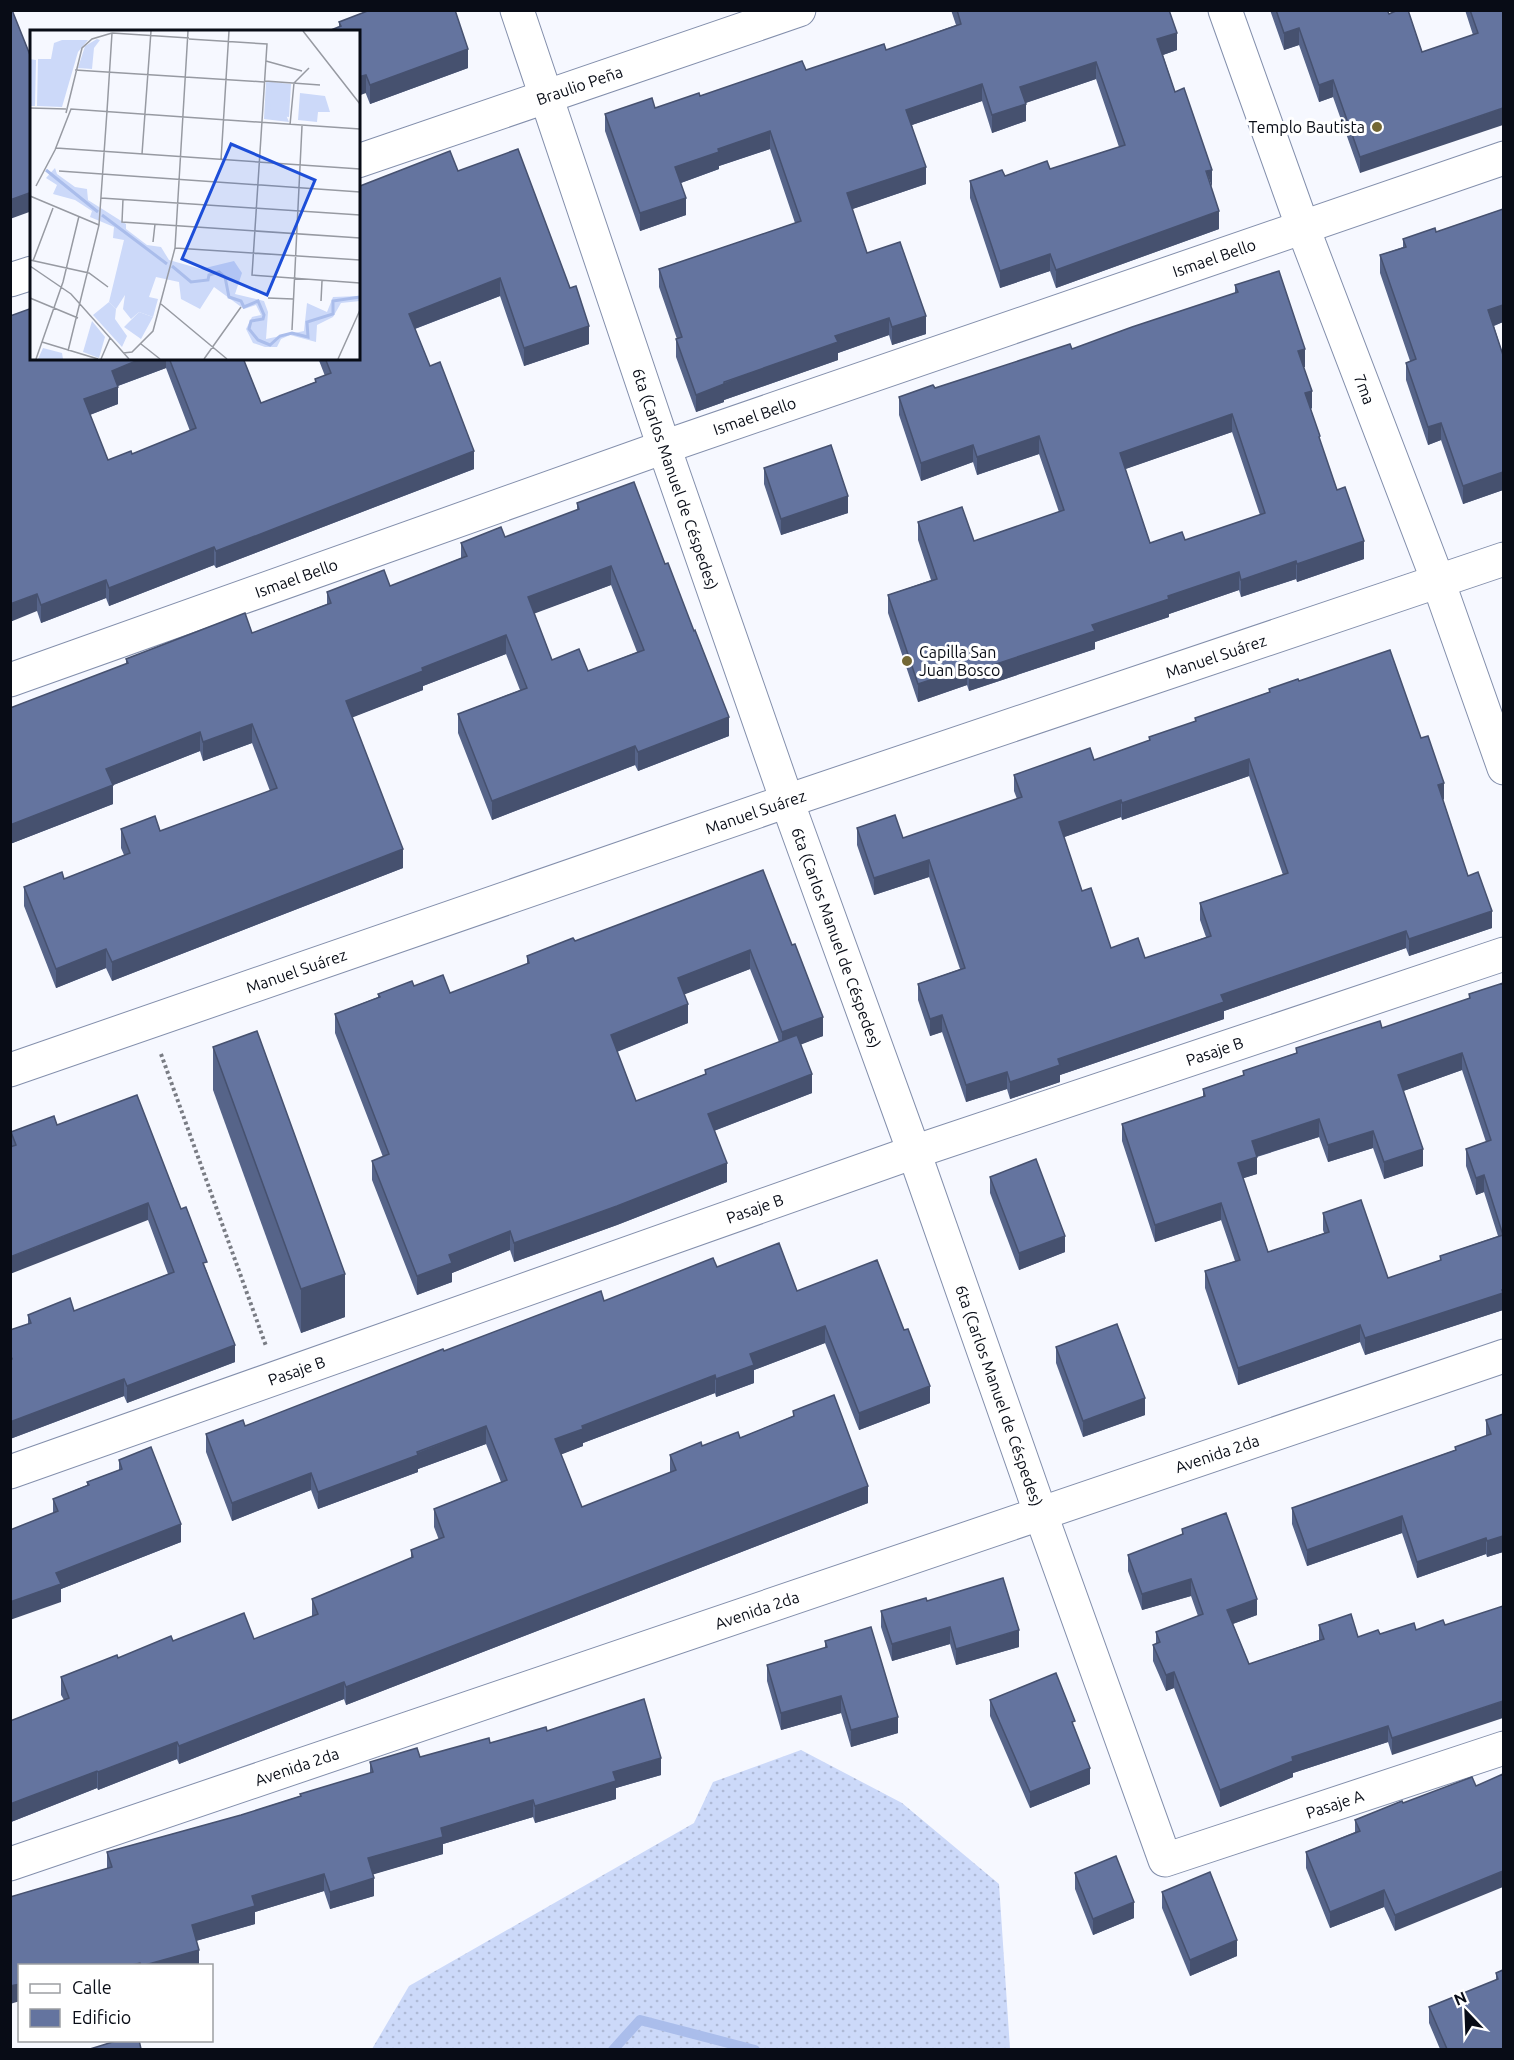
<svg xmlns="http://www.w3.org/2000/svg" width="1514" height="2060" font-family="Ubuntu,sans-serif">
  <defs>
    <pattern id="grass-dots" width="8" height="8" patternUnits="userSpaceOnUse" patternTransform="scale(1.5)"><rect width="8" height="8" fill="#ccd9f9"/><path d="M2 2h.1M6 6h.1" fill="none" stroke="#aeb9d5" stroke-width="1.8" stroke-linecap="round"/></pattern>
  </defs>
  <rect width="100%" height="100%" fill="#f6f8ff"/>
  <path fill="url(#grass-dots)" d="M 801,1750 L 902,1803 L 999,1884 L 1010,2049 L 372,2049 L 409,1986 L 694,1823 L 713,1782 Z"/>
  <g fill="none" stroke-linecap="round" stroke-linejoin="round">
    <path stroke="#aabdeb" stroke-width="10" d="M 613,2050 L 640,2020 L 755,2050"/>
    <g stroke="#838fac" stroke-width="35">
      <g id="street">
        <path id="s1" d="M 517,10 L 664,447 L 787,801 L 914,1152 L 1040,1512 L 1165,1860 L 1504,1748"/>
        <path id="s2" d="M 1225,10 L 1303,228 L 1438,581 L 1504,768"/>
        <path id="s3" d="M 358,161 L 799,10"/>
        <path d="M 10,280 L 32,273"/>
        <path id="s4" d="M 10,680 L 664,447 L 1504,158"/>
        <path id="s5" d="M 10,1070 L 787,801 L 1504,559"/>
        <path id="s6" d="M 10,1472 L 914,1152 L 1504,954"/>
        <path id="s7" d="M 10,1864 L 1504,1356"/>
      </g>
    </g>
    <path stroke="#797c84" stroke-width="4" stroke-dasharray="3 3" stroke-linecap="butt" d="M 161,1054 L 266,1346"/>
    <use href="#street" stroke="#fff" stroke-width="33"/>
  </g>
  <g fill="#566489" fill-rule="evenodd">
    <path d="M 363,10 L 455,10 L 468,68 L 370,104 L 339,26 L 339,22 L 364,13 Z"/>
    <path d="M 951,10 L 1169,10 L 1177,50 L 1163,55 L 1175,92 L 1211,187 L 1219,229 L 1056,288 L 1050,271 L 1000,288 L 970,198 L 970,181 L 1050,169 L 1119,147 L 1096,79 L 1025,103 L 1026,121 L 992,133 L 982,101 L 912,125 L 926,184 L 852,209 L 867,253 L 926,334 L 892,345 L 889,335 L 838,353 L 838,360 L 724,400 L 724,402 L 696,412 L 676,357 L 676,339 L 677,339 L 659,287 L 659,269 L 795,223 L 770,149 L 719,166 L 719,169 L 681,183 L 686,215 L 640,231 L 605,131 L 605,114 L 655,108 L 700,96 L 806,70 L 886,50 L 956,25 Z"/>
    <path d="M 1270,10 L 1387,10 L 1389,14 L 1422,52 L 1473,35 L 1465,10 L 1503,10 L 1360,173 L 1333,97 L 1319,102 L 1299,45 L 1284,50 Z"/>
    <path d="M 458,171 L 589,344 L 524,366 L 500,296 L 415,329 L 430,366 L 474,469 L 216,568 L 214,565 L 109,606 L 106,598 L 41,623 L 37,611 L 32,358 L 252,358 L 244,361 L 261,403 L 315,382 L 325,376 L 318,358 L 358,358 L 360,186 ZM 166,368 L 190,431 L 132,454 L 108,460 L 90,415 L 118,404 L 118,386 Z"/>
    <path d="M 1503,192 L 1503,322 L 1494,326 L 1503,355 L 1503,490 L 1463,504 L 1441,440 L 1428,445 L 1406,380 L 1406,363 L 1410,361 L 1380,273 L 1380,255 L 1403,247 L 1403,239 L 1436,232 L 1503,209 Z"/>
    <path d="M 1235,285 L 1305,367 L 1304,367 L 1312,408 L 1311,409 L 1320,441 L 1337,490 L 1364,559 L 1297,582 L 1296,579 L 1241,597 L 1239,590 L 1169,614 L 1169,617 L 1095,642 L 1095,649 L 969,691 L 967,685 L 918,702 L 888,613 L 888,595 L 931,580 L 918,540 L 918,522 L 974,541 L 1059,512 L 1039,454 L 977,475 L 973,462 L 921,481 L 899,415 L 899,397 L 935,388 L 1072,349 L 1235,293 ZM 1232,432 L 1260,515 L 1185,540 L 1150,543 L 1125,469 Z"/>
    <path d="M 764,468 L 848,513 L 781,535 L 764,484 Z"/>
    <path d="M 577,503 L 729,736 L 638,771 L 635,765 L 492,820 L 458,733 L 458,714 L 520,690 L 506,654 L 423,686 L 423,690 L 352,717 L 403,868 L 112,981 L 106,968 L 56,988 L 24,906 L 24,887 L 64,879 L 124,855 L 121,848 L 121,829 L 160,831 L 270,791 L 252,743 L 203,761 L 200,751 L 113,785 L 113,804 L 10,844 L 10,708 L 126,664 L 126,659 L 252,633 L 327,604 L 327,592 L 390,586 L 461,558 L 461,543 L 505,537 L 577,510 ZM 611,585 L 637,652 L 588,671 L 552,660 L 534,613 Z"/>
    <path d="M 1299,681 L 1421,738 L 1444,799 L 1443,800 L 1468,876 L 1492,928 L 1409,956 L 1406,948 L 1224,1011 L 1224,1019 L 1060,1075 L 1060,1082 L 1010,1099 L 1007,1089 L 966,1102 L 942,1032 L 930,1036 L 918,1000 L 918,984 L 960,969 L 929,877 L 874,895 L 857,845 L 857,828 L 903,838 L 1017,799 L 1014,791 L 1014,775 L 1094,760 L 1149,741 L 1149,737 L 1195,722 L 1195,718 L 1269,692 L 1269,689 ZM 1249,776 L 1283,875 L 1200,903 L 1200,920 L 1206,937 L 1145,958 L 1111,948 L 1082,891 L 1064,837 L 1121,817 L 1122,820 Z"/>
    <path d="M 763,870 L 823,1036 L 801,1044 L 812,1093 L 714,1131 L 727,1182 L 617,1225 L 514,1262 L 510,1250 L 452,1273 L 452,1282 L 417,1295 L 372,1180 L 372,1161 L 383,1157 L 335,1033 L 335,1014 L 378,997 L 378,994 L 414,986 L 450,993 L 527,964 L 527,956 L 575,941 ZM 750,969 L 779,1042 L 705,1070 L 705,1074 L 636,1101 L 617,1052 L 688,1023 L 684,994 Z"/>
    <path d="M 1503,983 L 1503,1310 L 1365,1355 L 1360,1342 L 1238,1385 L 1205,1288 L 1205,1271 L 1235,1261 L 1221,1220 L 1155,1242 L 1122,1141 L 1122,1124 L 1203,1097 L 1203,1089 L 1243,1075 L 1243,1071 L 1296,1053 L 1296,1048 L 1382,1028 L 1469,999 L 1469,994 ZM 1462,1070 L 1486,1142 L 1466,1149 L 1466,1166 L 1476,1195 L 1484,1192 L 1498,1236 L 1440,1256 L 1440,1261 L 1388,1278 L 1323,1213 L 1323,1230 L 1324,1233 L 1268,1252 L 1243,1178 L 1257,1174 L 1257,1157 L 1319,1137 L 1328,1162 L 1373,1148 L 1384,1179 L 1423,1166 L 1403,1091 Z"/>
    <path d="M 213,1047 L 345,1317 L 301,1333 L 213,1090 Z"/>
    <path d="M 57,1125 L 181,1209 L 207,1272 L 235,1362 L 127,1403 L 124,1396 L 10,1439 L 10,1330 L 28,1324 L 28,1315 L 74,1311 L 168,1274 L 148,1220 L 11,1147 L 11,1132 Z"/>
    <path d="M 990,1177 L 1065,1252 L 1019,1270 L 990,1193 Z"/>
    <path d="M 717,1267 L 797,1291 L 930,1403 L 859,1430 L 825,1343 L 754,1370 L 754,1383 L 716,1397 L 715,1393 L 583,1443 L 583,1446 L 561,1454 L 582,1507 L 670,1473 L 670,1455 L 740,1438 L 793,1416 L 793,1411 L 868,1503 L 346,1705 L 344,1699 L 179,1764 L 177,1759 L 98,1790 L 97,1788 L 11,1822 L 11,1827 L 10,1721 L 64,1700 L 61,1695 L 61,1677 L 118,1658 L 173,1641 L 254,1639 L 312,1617 L 312,1599 L 411,1558 L 411,1550 L 439,1540 L 434,1527 L 434,1509 L 501,1482 L 486,1444 L 418,1469 L 418,1472 L 318,1509 L 311,1490 L 232,1521 L 206,1452 L 206,1434 L 245,1426 L 444,1351 L 604,1301 Z"/>
    <path d="M 1056,1347 L 1145,1415 L 1083,1437 L 1056,1363 Z"/>
    <path d="M 1503,1414 L 1503,1552 L 1487,1557 L 1486,1554 L 1417,1578 L 1402,1533 L 1307,1566 L 1292,1524 L 1292,1508 L 1455,1450 L 1455,1447 L 1486,1436 L 1486,1420 Z"/>
    <path d="M 119,1460 L 181,1542 L 61,1589 L 61,1602 L 53,1513 L 53,1499 L 87,1485 L 87,1482 L 119,1470 Z"/>
    <path d="M 1182,1529 L 1257,1615 L 1233,1624 L 1249,1664 L 1319,1640 L 1319,1625 L 1358,1637 L 1380,1634 L 1414,1623 L 1392,1755 L 1388,1742 L 1293,1773 L 1293,1777 L 1220,1807 L 1174,1688 L 1166,1691 L 1153,1661 L 1153,1645 L 1156,1644 L 1156,1632 L 1198,1616 L 1191,1596 L 1142,1610 L 1128,1571 L 1128,1555 L 1182,1535 Z"/>
    <path d="M 927,1601 L 1019,1647 L 956,1665 L 950,1644 L 892,1661 L 881,1627 L 881,1611 Z"/>
    <path d="M 825,1641 L 898,1733 L 851,1747 L 841,1713 L 781,1730 L 767,1681 L 767,1665 L 825,1648 Z"/>
    <path d="M 990,1700 L 1075,1729 L 1090,1784 L 1030,1808 L 990,1716 Z"/>
    <path d="M 547,1731 L 661,1775 L 616,1788 L 616,1799 L 535,1823 L 533,1817 L 443,1844 L 443,1854 L 373,1874 L 374,1896 L 330,1909 L 324,1891 L 255,1912 L 255,1924 L 196,1941 L 199,1965 L 20,1965 L 107,1868 L 107,1852 L 241,1815 L 300,1796 L 300,1794 L 370,1773 L 370,1762 L 420,1757 Z"/>
    <path d="M 1402,1801 L 1395,1931 L 1384,1907 L 1330,1928 L 1306,1868 L 1306,1852 L 1355,1832 L 1355,1820 Z"/>
    <path d="M 1075,1873 L 1134,1918 L 1093,1935 L 1075,1889 Z"/>
    <path d="M 1162,1892 L 1237,1956 L 1190,1976 L 1162,1908 Z"/>
    <path d="M 1503,1970 L 1503,2049 L 1440,2049 L 1429,2023 L 1429,2007 L 1496,1980 L 1496,1973 Z"/>
  </g>
  <g fill="#46516f">
    <path d="M 1299,28 L 1299,45 L 1284,50 L 1284,33 Z"/>
    <path d="M 1177,33 L 1177,50 L 1157,57 L 1157,39 Z"/>
    <path d="M 468,49 L 468,68 L 370,104 L 370,85 Z"/>
    <path d="M 1096,62 L 1096,79 L 1020,105 L 1020,87 Z"/>
    <path d="M 366,75 L 366,93 L 358,96 L 358,77 Z"/>
    <path d="M 1333,80 L 1333,97 L 1319,102 L 1319,85 Z"/>
    <path d="M 982,84 L 982,101 L 906,127 L 906,110 Z"/>
    <path d="M 1026,104 L 1026,121 L 992,133 L 992,115 Z"/>
    <path d="M 1503,108 L 1503,125 L 1360,173 L 1360,157 Z"/>
    <path d="M 770,131 L 770,149 L 719,166 L 719,169 L 675,185 L 675,167 L 718,149 Z"/>
    <path d="M 926,167 L 926,184 L 847,211 L 847,193 Z"/>
    <path d="M 1212,170 L 1212,187 L 1206,171 Z"/>
    <path d="M 32,192 L 32,211 L 10,219 L 10,200 Z"/>
    <path d="M 686,198 L 686,215 L 640,231 L 640,213 Z"/>
    <path d="M 1219,211 L 1219,229 L 1056,288 L 1056,270 Z"/>
    <path d="M 1050,254 L 1050,271 L 1000,288 L 1000,271 Z"/>
    <path d="M 500,278 L 500,296 L 409,331 L 409,314 Z"/>
    <path d="M 1503,305 L 1503,322 L 1488,328 L 1488,310 Z"/>
    <path d="M 926,316 L 926,334 L 892,345 L 892,327 Z"/>
    <path d="M 889,318 L 889,335 L 838,353 L 838,360 L 724,400 L 724,402 L 696,412 L 696,395 L 835,336 Z"/>
    <path d="M 589,326 L 589,344 L 524,366 L 524,348 Z"/>
    <path d="M 1305,349 L 1305,367 L 1298,369 L 1298,351 Z"/>
    <path d="M 143,358 L 166,358 L 166,368 L 112,388 L 112,371 Z"/>
    <path d="M 118,387 L 118,404 L 84,417 L 84,399 Z"/>
    <path d="M 1312,391 L 1312,408 L 1305,411 L 1305,393 Z"/>
    <path d="M 1232,414 L 1232,432 L 1120,471 L 1120,453 Z"/>
    <path d="M 1441,423 L 1441,440 L 1428,445 L 1428,427 Z"/>
    <path d="M 1039,436 L 1039,454 L 977,475 L 977,457 Z"/>
    <path d="M 973,445 L 973,462 L 921,481 L 921,463 Z"/>
    <path d="M 474,451 L 474,469 L 216,568 L 216,551 Z"/>
    <path d="M 1503,472 L 1503,490 L 1463,504 L 1463,486 Z"/>
    <path d="M 848,496 L 848,513 L 781,535 L 781,519 Z"/>
    <path d="M 1364,541 L 1364,559 L 1297,582 L 1297,564 Z"/>
    <path d="M 214,547 L 214,565 L 109,606 L 109,588 Z"/>
    <path d="M 1296,561 L 1296,579 L 1241,597 L 1241,580 Z"/>
    <path d="M 611,566 L 611,585 L 528,616 L 528,597 Z"/>
    <path d="M 1239,572 L 1239,590 L 1169,614 L 1169,617 L 1095,642 L 1095,649 L 969,691 L 969,673 L 1168,596 Z"/>
    <path d="M 106,580 L 106,598 L 41,623 L 41,605 Z"/>
    <path d="M 37,594 L 37,611 L 10,622 L 10,604 Z"/>
    <path d="M 506,635 L 506,654 L 423,686 L 423,690 L 346,720 L 346,701 L 422,668 Z"/>
    <path d="M 967,668 L 967,685 L 918,702 L 918,684 Z"/>
    <path d="M 729,717 L 729,736 L 638,771 L 638,752 Z"/>
    <path d="M 252,724 L 252,743 L 203,761 L 203,742 Z"/>
    <path d="M 200,732 L 200,751 L 106,788 L 106,769 Z"/>
    <path d="M 635,746 L 635,765 L 492,820 L 492,801 Z"/>
    <path d="M 1249,759 L 1249,776 L 1122,820 L 1122,803 Z"/>
    <path d="M 1444,783 L 1444,799 L 1438,802 L 1438,785 Z"/>
    <path d="M 113,785 L 113,804 L 10,844 L 10,825 Z"/>
    <path d="M 1121,800 L 1121,817 L 1059,839 L 1059,822 Z"/>
    <path d="M 403,849 L 403,868 L 112,981 L 112,962 Z"/>
    <path d="M 929,860 L 929,877 L 874,895 L 874,878 Z"/>
    <path d="M 1492,911 L 1492,928 L 1409,956 L 1409,939 Z"/>
    <path d="M 1406,931 L 1406,948 L 1224,1011 L 1224,1019 L 1060,1075 L 1060,1082 L 1010,1099 L 1010,1082 L 1058,1059 L 1221,995 Z"/>
    <path d="M 106,949 L 106,968 L 56,988 L 56,969 Z"/>
    <path d="M 750,950 L 750,969 L 678,997 L 678,978 Z"/>
    <path d="M 688,1004 L 688,1023 L 611,1054 L 611,1035 Z"/>
    <path d="M 942,1015 L 942,1032 L 930,1036 L 930,1019 Z"/>
    <path d="M 823,1017 L 823,1036 L 782,1052 L 782,1032 Z"/>
    <path d="M 1462,1053 L 1462,1070 L 1398,1093 L 1398,1075 Z"/>
    <path d="M 1007,1072 L 1007,1089 L 966,1102 L 966,1085 Z"/>
    <path d="M 812,1074 L 812,1093 L 708,1133 L 708,1114 Z"/>
    <path d="M 1319,1119 L 1319,1137 L 1252,1158 L 1252,1141 Z"/>
    <path d="M 1373,1131 L 1373,1148 L 1328,1162 L 1328,1145 Z"/>
    <path d="M 1423,1149 L 1423,1166 L 1384,1179 L 1384,1162 Z"/>
    <path d="M 1257,1157 L 1257,1174 L 1238,1180 L 1238,1163 Z"/>
    <path d="M 727,1163 L 727,1182 L 617,1225 L 514,1262 L 514,1243 Z"/>
    <path d="M 1484,1175 L 1484,1192 L 1476,1195 L 1476,1178 Z"/>
    <path d="M 148,1203 L 148,1220 L 10,1274 L 10,1257 Z"/>
    <path d="M 1221,1203 L 1221,1220 L 1155,1242 L 1155,1225 Z"/>
    <path d="M 510,1231 L 510,1250 L 452,1273 L 452,1282 L 417,1295 L 417,1276 L 449,1255 Z"/>
    <path d="M 1065,1236 L 1065,1252 L 1019,1270 L 1019,1253 Z"/>
    <path d="M 345,1274 L 345,1317 L 301,1333 L 301,1289 Z"/>
    <path d="M 1503,1289 L 1503,1310 L 1365,1355 L 1365,1338 Z"/>
    <path d="M 1360,1325 L 1360,1342 L 1238,1385 L 1238,1368 Z"/>
    <path d="M 825,1326 L 825,1343 L 754,1370 L 754,1383 L 716,1397 L 716,1379 L 750,1354 Z"/>
    <path d="M 235,1345 L 235,1362 L 127,1403 L 127,1386 Z"/>
    <path d="M 715,1375 L 715,1393 L 583,1443 L 583,1446 L 555,1457 L 555,1439 L 582,1426 Z"/>
    <path d="M 124,1379 L 124,1396 L 10,1439 L 10,1422 Z"/>
    <path d="M 930,1386 L 930,1403 L 859,1430 L 859,1413 Z"/>
    <path d="M 1145,1398 L 1145,1415 L 1083,1437 L 1083,1421 Z"/>
    <path d="M 486,1426 L 486,1444 L 418,1469 L 418,1472 L 318,1509 L 318,1492 Z"/>
    <path d="M 311,1473 L 311,1490 L 232,1521 L 232,1503 Z"/>
    <path d="M 868,1486 L 868,1503 L 346,1705 L 346,1687 Z"/>
    <path d="M 1402,1516 L 1402,1533 L 1307,1566 L 1307,1550 Z"/>
    <path d="M 181,1524 L 181,1542 L 61,1589 L 61,1602 L 10,1620 L 10,1602 L 56,1573 Z"/>
    <path d="M 1503,1536 L 1503,1552 L 1487,1557 L 1487,1541 Z"/>
    <path d="M 1486,1538 L 1486,1554 L 1417,1578 L 1417,1562 Z"/>
    <path d="M 1191,1579 L 1191,1596 L 1142,1610 L 1142,1594 Z"/>
    <path d="M 1257,1599 L 1257,1615 L 1227,1626 L 1227,1610 Z"/>
    <path d="M 950,1627 L 950,1644 L 892,1661 L 892,1644 Z"/>
    <path d="M 1019,1630 L 1019,1647 L 956,1665 L 956,1649 Z"/>
    <path d="M 1174,1672 L 1174,1688 L 1166,1691 L 1166,1675 Z"/>
    <path d="M 344,1682 L 344,1699 L 179,1764 L 179,1746 Z"/>
    <path d="M 841,1696 L 841,1713 L 781,1730 L 781,1713 Z"/>
    <path d="M 1503,1701 L 1503,1718 L 1392,1755 L 1392,1738 Z"/>
    <path d="M 898,1717 L 898,1733 L 851,1747 L 851,1730 Z"/>
    <path d="M 1388,1726 L 1388,1742 L 1293,1773 L 1293,1777 L 1220,1807 L 1220,1790 L 1292,1757 Z"/>
    <path d="M 177,1742 L 177,1759 L 98,1790 L 98,1772 Z"/>
    <path d="M 661,1758 L 661,1775 L 616,1788 L 616,1799 L 535,1823 L 535,1806 L 613,1772 Z"/>
    <path d="M 1090,1768 L 1090,1784 L 1030,1808 L 1030,1792 Z"/>
    <path d="M 97,1771 L 97,1788 L 11,1822 L 10,1827 L 10,1804 Z"/>
    <path d="M 533,1800 L 533,1817 L 443,1844 L 443,1854 L 368,1876 L 368,1858 L 441,1828 Z"/>
    <path d="M 1503,1871 L 1503,1887 L 1395,1931 L 1395,1915 Z"/>
    <path d="M 324,1874 L 324,1891 L 255,1912 L 255,1924 L 192,1942 L 192,1925 L 252,1896 Z"/>
    <path d="M 374,1878 L 374,1896 L 330,1909 L 330,1892 Z"/>
    <path d="M 1384,1890 L 1384,1907 L 1330,1928 L 1330,1912 Z"/>
    <path d="M 1134,1902 L 1134,1918 L 1093,1935 L 1093,1919 Z"/>
    <path d="M 1237,1940 L 1237,1956 L 1190,1976 L 1190,1960 Z"/>
    <path d="M 199,1950 L 199,1965 L 145,1965 Z"/>
    <path d="M 20,1984 L 20,2001 L 10,2004 L 10,1986 Z"/>
  </g>
  <g fill="#64749f" stroke="#46516f" stroke-width="1.5" fill-rule="evenodd">
    <path d="M 10,10 L 12,10 L 32,60 L 32,192 L 10,200 Z"/>
    <path d="M 370,10 L 455,10 L 468,49 L 370,85 L 366,75 L 358,77 L 358,32 L 326,32 L 341,26 L 339,22 Z"/>
    <path d="M 957,10 L 1169,10 L 1177,33 L 1157,39 L 1175,92 L 1184,88 L 1212,170 L 1206,171 L 1219,211 L 1056,270 L 1050,254 L 1000,271 L 970,181 L 1002,170 L 1005,176 L 1047,161 L 1050,169 L 1125,145 L 1096,62 L 1020,87 L 1026,104 L 992,115 L 982,84 L 906,110 L 926,167 L 847,193 L 867,253 L 900,242 L 926,316 L 892,327 L 889,318 L 835,336 L 838,342 L 724,382 L 724,384 L 696,395 L 676,339 L 682,337 L 659,269 L 801,221 L 770,131 L 718,149 L 719,152 L 675,167 L 686,198 L 640,213 L 605,114 L 652,98 L 655,108 L 699,93 L 700,96 L 802,61 L 806,70 L 884,44 L 886,50 L 961,24 Z"/>
    <path d="M 1276,10 L 1387,10 L 1389,14 L 1398,10 L 1408,10 L 1422,52 L 1478,33 L 1470,10 L 1503,10 L 1503,108 L 1360,157 L 1333,80 L 1319,85 L 1299,28 L 1284,33 Z"/>
    <path d="M 518,149 L 570,288 L 576,286 L 589,326 L 524,348 L 500,278 L 409,314 L 430,366 L 440,362 L 474,451 L 276,528 L 216,551 L 214,547 L 109,588 L 106,580 L 41,605 L 37,594 L 10,604 L 10,316 L 32,308 L 32,358 L 143,358 L 112,371 L 118,387 L 84,399 L 108,460 L 131,451 L 132,454 L 196,428 L 169,358 L 243,358 L 261,403 L 316,382 L 315,379 L 331,373 L 325,358 L 358,358 L 358,183 L 360,186 L 450,151 L 458,171 Z"/>
    <path d="M 1503,209 L 1503,305 L 1488,310 L 1503,355 L 1503,472 L 1463,486 L 1441,423 L 1428,427 L 1406,363 L 1416,359 L 1380,255 L 1406,247 L 1403,239 L 1435,228 L 1436,232 Z"/>
    <path d="M 1279,271 L 1305,349 L 1298,351 L 1312,391 L 1305,393 L 1320,436 L 1319,437 L 1337,490 L 1345,487 L 1364,541 L 1297,564 L 1296,561 L 1241,580 L 1239,572 L 1168,596 L 1169,599 L 1092,625 L 1095,631 L 969,673 L 967,668 L 918,684 L 888,595 L 937,579 L 918,522 L 962,507 L 974,541 L 1064,510 L 1039,436 L 977,457 L 973,445 L 921,463 L 899,397 L 933,385 L 935,388 L 1070,344 L 1072,349 L 1132,327 L 1238,292 L 1235,285 ZM 1232,414 L 1265,513 L 1185,540 L 1182,532 L 1150,543 L 1120,453 Z"/>
    <path d="M 831,445 L 848,496 L 781,519 L 764,468 Z"/>
    <path d="M 634,482 L 665,564 L 668,563 L 694,631 L 695,630 L 729,717 L 638,752 L 635,746 L 492,801 L 458,714 L 527,688 L 506,635 L 422,668 L 423,671 L 346,701 L 403,849 L 112,962 L 106,949 L 56,969 L 24,887 L 62,872 L 64,879 L 130,853 L 121,829 L 155,816 L 160,831 L 277,788 L 252,724 L 203,742 L 200,732 L 106,769 L 113,785 L 10,825 L 10,708 L 128,663 L 126,659 L 245,613 L 252,633 L 331,603 L 327,592 L 384,570 L 390,586 L 467,556 L 461,543 L 501,527 L 505,537 L 579,509 L 577,503 ZM 611,566 L 644,650 L 588,671 L 579,649 L 552,660 L 528,597 Z"/>
    <path d="M 1390,650 L 1421,738 L 1428,736 L 1444,783 L 1438,785 L 1468,876 L 1478,872 L 1492,911 L 1409,939 L 1406,931 L 1221,995 L 1224,1002 L 1058,1059 L 1060,1065 L 1010,1082 L 1007,1072 L 966,1085 L 942,1015 L 930,1019 L 918,984 L 965,968 L 929,860 L 874,878 L 857,828 L 895,815 L 903,838 L 1022,797 L 1014,775 L 1090,748 L 1094,760 L 1150,740 L 1149,737 L 1196,721 L 1195,718 L 1270,692 L 1269,689 L 1298,679 L 1299,681 ZM 1249,759 L 1288,873 L 1200,903 L 1211,936 L 1145,958 L 1138,938 L 1111,948 L 1091,888 L 1082,891 L 1059,822 L 1121,800 L 1122,803 Z"/>
    <path d="M 763,870 L 792,945 L 795,944 L 823,1017 L 782,1032 L 750,950 L 678,978 L 688,1004 L 611,1035 L 636,1101 L 706,1074 L 705,1070 L 797,1035 L 812,1074 L 708,1114 L 727,1163 L 617,1206 L 514,1243 L 510,1231 L 449,1255 L 452,1263 L 417,1276 L 372,1161 L 389,1154 L 335,1014 L 380,997 L 378,994 L 412,981 L 414,986 L 443,975 L 450,993 L 529,963 L 527,956 L 573,938 L 575,941 Z"/>
    <path d="M 1503,983 L 1503,1289 L 1502,1290 L 1503,1293 L 1365,1338 L 1360,1325 L 1238,1368 L 1205,1271 L 1240,1260 L 1221,1203 L 1155,1225 L 1122,1124 L 1205,1096 L 1203,1089 L 1244,1075 L 1243,1071 L 1297,1053 L 1296,1048 L 1380,1021 L 1382,1028 L 1470,998 L 1469,994 ZM 1462,1053 L 1491,1140 L 1466,1149 L 1476,1178 L 1484,1175 L 1503,1235 L 1440,1256 L 1441,1260 L 1388,1278 L 1361,1200 L 1323,1213 L 1329,1232 L 1268,1252 L 1238,1163 L 1257,1157 L 1252,1141 L 1319,1119 L 1328,1145 L 1373,1131 L 1384,1162 L 1423,1149 L 1398,1075 Z"/>
    <path d="M 257,1031 L 345,1274 L 301,1289 L 213,1047 Z"/>
    <path d="M 137,1095 L 181,1209 L 186,1207 L 207,1262 L 203,1263 L 235,1345 L 127,1386 L 124,1379 L 10,1422 L 10,1360 L 12,1359 L 10,1354 L 10,1330 L 31,1323 L 28,1315 L 70,1298 L 74,1311 L 174,1272 L 148,1203 L 10,1257 L 10,1147 L 16,1145 L 11,1132 L 54,1116 L 57,1125 Z"/>
    <path d="M 1036,1159 L 1065,1236 L 1019,1253 L 990,1177 Z"/>
    <path d="M 779,1243 L 797,1291 L 877,1260 L 904,1330 L 908,1329 L 930,1386 L 859,1413 L 825,1326 L 750,1354 L 754,1365 L 716,1379 L 715,1375 L 582,1426 L 583,1429 L 555,1439 L 582,1507 L 676,1470 L 670,1455 L 701,1442 L 702,1446 L 738,1432 L 740,1438 L 794,1416 L 793,1411 L 834,1395 L 868,1486 L 346,1687 L 344,1682 L 179,1746 L 177,1742 L 98,1772 L 97,1771 L 10,1804 L 10,1721 L 69,1698 L 61,1677 L 117,1655 L 118,1658 L 171,1636 L 173,1641 L 244,1613 L 254,1639 L 318,1614 L 312,1599 L 413,1557 L 411,1550 L 444,1537 L 434,1509 L 507,1480 L 486,1426 L 417,1452 L 418,1455 L 318,1492 L 311,1473 L 232,1503 L 206,1434 L 243,1420 L 245,1426 L 443,1349 L 444,1351 L 601,1291 L 604,1301 L 713,1258 L 717,1267 Z"/>
    <path d="M 1117,1324 L 1145,1398 L 1083,1421 L 1056,1347 Z"/>
    <path d="M 1503,1414 L 1503,1536 L 1487,1541 L 1486,1538 L 1417,1562 L 1402,1516 L 1307,1550 L 1292,1508 L 1456,1450 L 1455,1447 L 1491,1434 L 1486,1420 Z"/>
    <path d="M 151,1447 L 181,1524 L 56,1573 L 61,1584 L 10,1602 L 10,1530 L 58,1511 L 53,1499 L 89,1485 L 87,1482 L 122,1469 L 119,1460 Z"/>
    <path d="M 1226,1513 L 1257,1599 L 1227,1610 L 1249,1664 L 1324,1639 L 1319,1625 L 1351,1614 L 1358,1637 L 1378,1630 L 1380,1634 L 1414,1623 L 1416,1630 L 1443,1620 L 1445,1625 L 1503,1606 L 1503,1701 L 1392,1738 L 1388,1726 L 1292,1757 L 1293,1761 L 1220,1790 L 1174,1672 L 1166,1675 L 1153,1645 L 1160,1642 L 1156,1632 L 1203,1614 L 1191,1579 L 1142,1594 L 1128,1555 L 1183,1534 L 1182,1529 Z"/>
    <path d="M 1003,1578 L 1019,1630 L 956,1649 L 950,1627 L 892,1644 L 881,1611 L 926,1598 L 927,1601 Z"/>
    <path d="M 871,1627 L 898,1717 L 851,1730 L 841,1696 L 781,1713 L 767,1665 L 827,1647 L 825,1641 Z"/>
    <path d="M 1056,1673 L 1075,1721 L 1072,1722 L 1090,1768 L 1030,1792 L 990,1700 Z"/>
    <path d="M 644,1699 L 661,1758 L 613,1772 L 616,1781 L 535,1806 L 533,1800 L 441,1828 L 443,1837 L 368,1858 L 374,1878 L 330,1892 L 324,1874 L 252,1896 L 255,1906 L 192,1925 L 199,1950 L 145,1965 L 141,1965 L 140,1963 L 132,1965 L 20,1965 L 20,1984 L 10,1986 L 10,1897 L 112,1867 L 107,1852 L 241,1815 L 301,1796 L 300,1794 L 373,1772 L 370,1762 L 417,1748 L 420,1757 L 489,1738 L 490,1743 L 546,1727 L 547,1731 Z"/>
    <path d="M 1503,1774 L 1503,1871 L 1395,1915 L 1384,1890 L 1330,1912 L 1306,1852 L 1360,1831 L 1355,1820 L 1402,1801 L 1403,1803 L 1472,1777 L 1476,1786 Z"/>
    <path d="M 1116,1856 L 1134,1902 L 1093,1919 L 1075,1873 Z"/>
    <path d="M 1210,1872 L 1237,1940 L 1190,1960 L 1162,1892 Z"/>
    <path d="M 1503,1970 L 1503,2049 L 1447,2049 L 1429,2007 L 1498,1979 L 1496,1973 Z"/>
    <path d="M 119,2040 L 139,2040 L 141,2049 L 90,2049 Z"/>
  </g>
  <g fill="#746835" stroke="#fff" stroke-width="2">
    <circle cx="1377" cy="127" r="6"/>
    <circle cx="907" cy="661" r="6"/>
  </g>
  <g text-anchor="middle" stroke-width="6" stroke-linejoin="round" paint-order="stroke">
    <g font-size="16" fill="#080c16" stroke="#fff">
      <text dy="6" stroke="none"><textPath href="#s3" startOffset="234">Braulio Peña</textPath></text>
      <text dy="6" stroke="none"><textPath href="#s4" startOffset="1276">Ismael Bello</textPath></text>
      <text dy="6" stroke="none"><textPath href="#s2" startOffset="404">7ma</textPath></text>
      <text dy="6" stroke="none"><textPath href="#s4" startOffset="790">Ismael Bello</textPath></text>
      <text dy="6" stroke="none"><textPath href="#s1" startOffset="495">6ta (Carlos Manuel de Céspedes)</textPath></text>
      <text dy="6" stroke="none"><textPath href="#s4" startOffset="304">Ismael Bello</textPath></text>
      <text dy="6" stroke="none"><textPath href="#s5" startOffset="1275">Manuel Suárez</textPath></text>
      <text dy="6" stroke="none"><textPath href="#s5" startOffset="789">Manuel Suárez</textPath></text>
      <text dy="6" stroke="none"><textPath href="#s1" startOffset="981">6ta (Carlos Manuel de Céspedes)</textPath></text>
      <text dy="6" stroke="none"><textPath href="#s5" startOffset="303">Manuel Suárez</textPath></text>
      <text dy="6" stroke="none"><textPath href="#s6" startOffset="1276">Pasaje B</textPath></text>
      <text dy="6" stroke="none"><textPath href="#s6" startOffset="790">Pasaje B</textPath></text>
      <text dy="6" stroke="none"><textPath href="#s6" startOffset="304">Pasaje B</textPath></text>
      <text dy="6" stroke="none"><textPath href="#s1" startOffset="1467">6ta (Carlos Manuel de Céspedes)</textPath></text>
      <text dy="6" stroke="none"><textPath href="#s7" startOffset="1275">Avenida 2da</textPath></text>
      <text dy="6" stroke="none"><textPath href="#s7" startOffset="789">Avenida 2da</textPath></text>
      <text dy="6" stroke="none"><textPath href="#s7" startOffset="303">Avenida 2da</textPath></text>
      <text dy="6" stroke="none"><textPath href="#s1" startOffset="2139">Pasaje A</textPath></text>
    </g>
    <g font-size="16" fill="#080c16" stroke="#fff" text-anchor="end">
      <text x="1365" y="133">Templo Bautista</text>
      <text x="919" y="658" text-anchor="start">Capilla San<tspan x="919" dy="18">Juan Bosco</tspan></text>
    </g>
  </g>
  <g transform="translate(30 30)">
    <rect width="330" height="330" fill="#f6f8ff"/>
    <path d="M 67,9 L 70,10 L 64,18 L 62,39 L 48,38 L 55,16 ZM 32,10 L 58,10 L 48,22 L 32,77 L 7,76 L 8,29 L 21,29 L 24,13 ZM 0,29 L 6,30 L 5,76 L 0,76 ZM 236,52 L 242,52 L 259,92 L 234,89 ZM 25,138 L 27,144 L 45,157 L 57,159 L 58,170 L 96,194 L 96,199 L 117,215 L 131,217 L 139,230 L 171,239 L 204,231 L 212,243 L 205,264 L 234,271 L 238,282 L 236,309 L 274,301 L 277,273 L 297,282 L 303,267 L 330,266 L 330,271 L 311,273 L 303,287 L 287,295 L 286,312 L 260,305 L 251,309 L 247,317 L 235,317 L 223,313 L 216,299 L 222,287 L 231,285 L 226,275 L 214,279 L 184,257 L 170,279 L 151,269 L 149,252 L 126,247 L 119,267 L 128,269 L 123,287 L 109,282 L 101,289 L 93,279 L 95,265 L 86,279 L 79,272 L 94,210 L 83,208 L 84,197 L 60,187 L 62,181 L 45,170 L 23,164 L 27,155 L 16,148 Z" fill="#ccd9f9"/>
    <path d="M 62,291 L 75,307 L 69,328 L 53,322 ZM 13,318 L 32,323 L 33,329 L 8,329 Z" fill="#ccd9f9"/>
    <path d="M 242,52 L 261,54 L 259,87 L 240,85 ZM 270,63 L 295,66 L 300,82 L 288,82 L 287,92 L 268,90 ZM 79,272 L 86,279 L 85,289 L 97,306 L 92,317 L 63,285 ZM 109,282 L 123,287 L 111,309 L 94,297 Z" fill="#ccd9f9"/>
    <path fill="none" stroke="#aabdeb" stroke-width="3" d="M 16,140 L 68,182M 72,185 L 137,234M 142,236 L 161,252 L 178,250 L 179,245 L 189,242 L 195,247 L 199,267 L 211,271 L 214,277 L 228,271 L 234,285 L 233,289 L 221,291 L 219,299 L 228,310 L 240,315 L 250,306 L 262,303 L 278,307 L 277,292 L 303,284 L 303,271 L 330,267"/>
    <path fill="none" stroke="#979aa2" stroke-width="1.5" d="M 273,1 L 330,74M 82,3 L 159,8M 159,9 L 237,14 L 222,245 L 330,253M 236,31 L 272,41M 45,40 L 234,52M 235,51 L 290,55M 0,78 L 36,79M 77,81 L 82,3M 36,83 L 52,18 L 62,9 L 82,3M 154,87 L 330,99M 260,95 L 264,53 L 279,38M 26,118 L 330,139M 112,124 L 121,1M 191,130 L 199,1M 29,141 L 330,162M 6,156 L 25,120 L 41,79 L 154,87M 0,166 L 69,195M 71,168 L 330,185M 93,169 L 92,192 L 330,208M 123,212 L 125,194M 145,218 L 330,230M 0,230 L 59,243 L 78,257M 3,231 L 23,178M 0,236 L 41,264 L 99,329M 0,268 L 48,288M 238,268 L 263,269M 291,271 L 292,251M 131,274 L 197,329M 262,300 L 272,96M 12,312 L 68,329M 111,314 L 130,329M 38,321 L 69,195 L 77,81M 93,323 L 102,322 L 123,301 L 145,218 L 158,1M 6,329 L 33,252 L 49,186M 71,329 L 80,308M 174,329 L 211,277M 308,329 L 330,280"/>
    <path fill="#1d4ed8" fill-opacity="0.15" stroke="#1d4ed8" stroke-width="3" d="M 201,114 L 285,150 L 237,265 L 152,229 Z"/>
    <rect width="330" height="330" fill="none" stroke="#080c16" stroke-width="3"/>
  </g>
  <rect width="1514" height="2060" fill="none" stroke="#080c16" stroke-width="24"/>
  <rect x="18" y="1964" width="195" height="78" fill="#ffffff" stroke="#9c9ea2" stroke-width="1.5"/>
  <rect x="30" y="1984" width="30" height="9" fill="#ffffff" stroke="#9c9ea2" stroke-width="1.5"/>
  <text x="72" y="1994" font-size="18" fill="#080c16">Calle</text>
  <rect x="30" y="2009" width="30" height="18" fill="#64749f" stroke="#9c9ea2" stroke-width="1.5"/>
  <text x="72" y="2024" font-size="18" fill="#080c16">Edificio</text>
  <g transform="translate(1466 2012) rotate(337)" stroke="#ffffff" stroke-width="4.5" paint-order="stroke">
  <path d="M0-4.5L10 22L0 15L-10 22Z" fill="#080c16"/>
  <text y="-9" font-size="16" font-weight="bold" text-anchor="middle" fill="#080c16">N</text>
  </g>
</svg>
